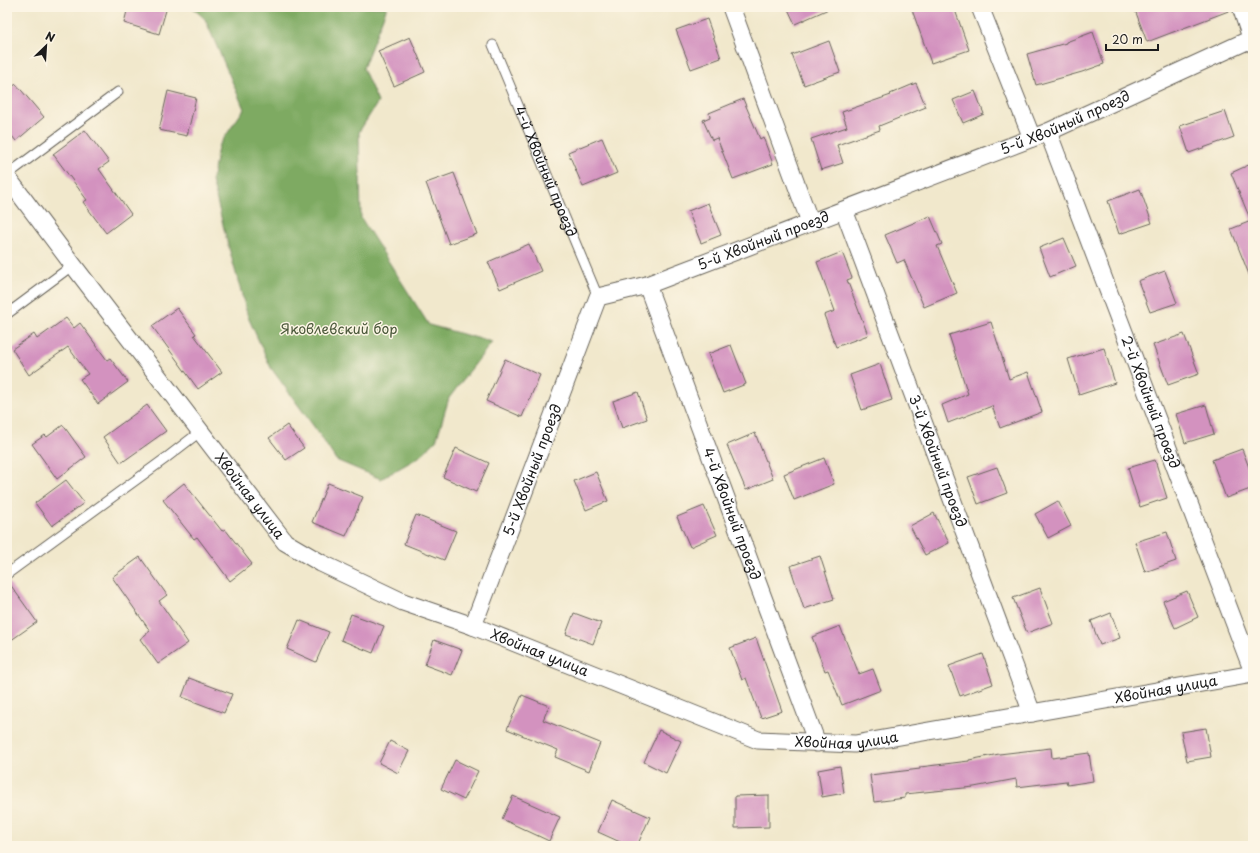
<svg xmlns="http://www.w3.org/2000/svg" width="1260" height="853" font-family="'Playpen Sans',sans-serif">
  <rect width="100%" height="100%" fill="#fcf5e5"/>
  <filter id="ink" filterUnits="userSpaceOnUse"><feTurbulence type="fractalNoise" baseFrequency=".025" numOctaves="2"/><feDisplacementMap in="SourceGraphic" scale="8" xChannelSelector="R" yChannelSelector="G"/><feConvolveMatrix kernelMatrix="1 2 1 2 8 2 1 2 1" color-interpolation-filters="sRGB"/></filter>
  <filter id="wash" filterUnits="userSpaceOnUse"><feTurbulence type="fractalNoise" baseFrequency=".012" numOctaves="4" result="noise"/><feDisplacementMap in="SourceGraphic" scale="16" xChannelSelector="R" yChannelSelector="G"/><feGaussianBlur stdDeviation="0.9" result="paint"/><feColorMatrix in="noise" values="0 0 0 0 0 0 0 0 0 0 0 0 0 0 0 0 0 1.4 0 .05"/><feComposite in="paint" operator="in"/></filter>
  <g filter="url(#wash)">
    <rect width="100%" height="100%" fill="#f1e8cc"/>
    <path fill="#7eaa62" stroke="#4d633f" d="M 192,7 L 387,7 L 363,68 L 378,102 L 359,132 L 361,218 L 429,325 L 492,342 L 449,398 L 436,441 L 419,457 L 381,479 L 336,460 L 320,435 L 271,368 L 248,317 L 227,241 L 212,181 L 218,147 L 244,109 L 205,19 Z"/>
    <g id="blocks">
      <g fill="#d392bf">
        <path d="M 128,7 L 167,7 L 159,34 L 124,23 Z"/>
        <path d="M 787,7 L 833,7 L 795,24 Z"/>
        <path d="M 911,7 L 954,7 L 969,50 L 931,63 Z"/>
        <path d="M 1142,7 L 1231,7 L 1231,10 L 1147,42 L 1135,10 Z"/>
        <path d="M 707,19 L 721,58 L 691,69 L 676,30 Z"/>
        <path d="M 1093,32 L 1104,64 L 1082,72 L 1036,85 L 1027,54 L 1066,43 L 1066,42 Z"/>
        <path d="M 410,37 L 425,72 L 394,86 L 378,51 Z"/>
        <path d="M 829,41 L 840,72 L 804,85 L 792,55 Z"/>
        <path d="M 916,83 L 926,107 L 879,126 L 880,130 L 837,145 L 843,163 L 821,170 L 811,139 L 847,127 L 842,112 L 891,95 L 890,94 Z"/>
        <path d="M 16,84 L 44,117 L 16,141 L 7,130 L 7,91 Z"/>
        <path d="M 168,91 L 196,98 L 187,136 L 159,130 Z"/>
        <path d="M 975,91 L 984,114 L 963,123 L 953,100 Z"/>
        <path d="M 743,99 L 760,139 L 763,137 L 773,164 L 733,179 L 717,138 L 712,140 L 703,120 L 710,117 L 709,113 Z"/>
        <path d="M 1225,111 L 1234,137 L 1189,153 L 1180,126 Z"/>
        <path d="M 85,130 L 109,162 L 99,169 L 131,214 L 106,233 L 83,202 L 87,200 L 53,154 Z"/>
        <path d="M 602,138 L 617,173 L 583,187 L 568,152 Z"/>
        <path d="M 1253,163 L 1253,282 L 1252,282 L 1231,229 L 1251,221 L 1231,173 Z"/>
        <path d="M 454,173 L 477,234 L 449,244 L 426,183 Z"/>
        <path d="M 1140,189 L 1152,223 L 1119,234 L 1108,201 Z"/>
        <path d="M 708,203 L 721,235 L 701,243 L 688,211 Z"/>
        <path d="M 930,216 L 942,244 L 937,246 L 957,293 L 924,307 L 904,260 L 897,263 L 885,235 Z"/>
        <path d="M 1064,238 L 1076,266 L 1050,277 L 1039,248 Z"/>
        <path d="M 529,244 L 541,271 L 500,289 L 488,262 Z"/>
        <path d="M 842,252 L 852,278 L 847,280 L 868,335 L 836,347 L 824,315 L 835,311 L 817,262 Z"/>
        <path d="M 1165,271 L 1177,303 L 1150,312 L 1138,281 Z"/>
        <path d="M 177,308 L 196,334 L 194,335 L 222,372 L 198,389 L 152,326 Z"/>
        <path d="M 66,318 L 74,328 L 80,323 L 107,360 L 110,358 L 128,382 L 98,404 L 80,379 L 88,374 L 68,347 L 29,375 L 12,349 L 34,334 L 37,339 Z"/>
        <path d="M 991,322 L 1009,379 L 1028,372 L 1042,412 L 1000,428 L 992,406 L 948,423 L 942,405 L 968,394 L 949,335 Z"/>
        <path d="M 1184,334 L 1199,374 L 1168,385 L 1153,345 Z"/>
        <path d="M 731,345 L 746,384 L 723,393 L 708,354 Z"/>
        <path d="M 1104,348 L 1115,383 L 1079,395 L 1068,359 Z"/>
        <path d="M 505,359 L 540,375 L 522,417 L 486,401 Z"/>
        <path d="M 880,364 L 892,400 L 862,410 L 850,375 Z"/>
        <path d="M 638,392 L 647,419 L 622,428 L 613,401 Z"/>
        <path d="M 147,405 L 166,431 L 121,463 L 103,437 Z"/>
        <path d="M 1206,405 L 1214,434 L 1185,443 L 1176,414 Z"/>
        <path d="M 63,425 L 86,457 L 57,479 L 32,444 L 45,435 L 47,437 Z"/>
        <path d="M 287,425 L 304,448 L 286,460 L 269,438 Z"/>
        <path d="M 755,433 L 773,479 L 746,490 L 727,445 Z"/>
        <path d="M 456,448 L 489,463 L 476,492 L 443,477 Z"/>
        <path d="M 1242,449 L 1253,478 L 1253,488 L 1226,498 L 1212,460 Z"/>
        <path d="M 824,458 L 834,484 L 794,500 L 784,474 Z"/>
        <path d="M 1155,460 L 1167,498 L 1140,507 L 1128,468 Z"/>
        <path d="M 997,467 L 1007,493 L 978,504 L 968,477 Z"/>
        <path d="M 596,472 L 608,501 L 586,510 L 574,481 Z"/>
        <path d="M 66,480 L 84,503 L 52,526 L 35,503 Z"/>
        <path d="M 184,483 L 222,531 L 225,529 L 252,564 L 230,581 L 197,537 L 194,539 L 163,500 Z"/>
        <path d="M 328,483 L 363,497 L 346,536 L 312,522 Z"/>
        <path d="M 1058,501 L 1071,526 L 1048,538 L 1035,514 Z"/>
        <path d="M 704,506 L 717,535 L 690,547 L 677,517 Z"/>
        <path d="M 934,513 L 949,543 L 925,555 L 910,526 Z"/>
        <path d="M 416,515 L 456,531 L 444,560 L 404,544 Z"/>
        <path d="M 1167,532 L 1176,561 L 1145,572 L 1135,542 Z"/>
        <path d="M 820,556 L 834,599 L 804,609 L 790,566 Z"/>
        <path d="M 140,557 L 167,595 L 159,601 L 188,643 L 158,664 L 140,639 L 150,631 L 112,577 Z"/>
        <path d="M 7,580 L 37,622 L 7,643 Z"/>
        <path d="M 1040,588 L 1053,623 L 1027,633 L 1013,598 Z"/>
        <path d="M 1187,591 L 1198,617 L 1175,628 L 1163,601 Z"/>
        <path d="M 574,613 L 601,623 L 593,644 L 566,634 Z"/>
        <path d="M 1111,613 L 1120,638 L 1100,645 L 1091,621 Z"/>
        <path d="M 351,614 L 384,626 L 373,653 L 341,640 Z"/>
        <path d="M 299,620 L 329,632 L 316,662 L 287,649 Z"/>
        <path d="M 840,626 L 859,674 L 873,669 L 881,690 L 842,705 L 828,670 L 825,671 L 812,637 Z"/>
        <path d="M 756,638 L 782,711 L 761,718 L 746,678 L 742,680 L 730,648 Z"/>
        <path d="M 434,640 L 462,650 L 452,675 L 425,665 Z"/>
        <path d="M 983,654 L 993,684 L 960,696 L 949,666 Z"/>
        <path d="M 189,678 L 232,694 L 224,713 L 182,697 Z"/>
        <path d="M 522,695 L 549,706 L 543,720 L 600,743 L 589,771 L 555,757 L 558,750 L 507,729 Z"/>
        <path d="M 1206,728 L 1211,757 L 1187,761 L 1181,732 Z"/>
        <path d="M 659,730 L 681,741 L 666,773 L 644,762 Z"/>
        <path d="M 390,741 L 409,751 L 398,773 L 379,763 Z"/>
        <path d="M 1051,748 L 1052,758 L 1089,753 L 1093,781 L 1067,785 L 1066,781 L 1017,787 L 1016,779 L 974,787 L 905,794 L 905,798 L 874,802 L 870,775 L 920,769 L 920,767 L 969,761 L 969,760 L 999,754 Z"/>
        <path d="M 455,760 L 478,771 L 464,800 L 441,789 Z"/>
        <path d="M 840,766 L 844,793 L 822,797 L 818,770 Z"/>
        <path d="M 769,795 L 769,827 L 735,828 L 735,796 Z"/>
        <path d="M 513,796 L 560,817 L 549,841 L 502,819 Z"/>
        <path d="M 612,800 L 650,817 L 637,846 L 629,846 L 598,832 Z"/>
      </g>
    </g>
  </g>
  <g filter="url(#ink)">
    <use href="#blocks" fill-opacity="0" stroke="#67635a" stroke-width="1"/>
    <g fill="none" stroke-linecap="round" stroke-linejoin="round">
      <g stroke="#67635a" stroke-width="11">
        <g id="lane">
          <path id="s1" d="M 493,45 L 598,297"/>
          <path d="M 7,175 L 118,92"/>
          <path d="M 7,314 L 73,265"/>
          <path d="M 7,574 L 166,458 L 201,431"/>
        </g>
      </g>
      <g stroke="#67635a" stroke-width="19">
        <g id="street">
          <path d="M 731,7 L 810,222"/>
          <path d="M 980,7 L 1032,138"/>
          <path d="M 1241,7 L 1253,44"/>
          <path id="s2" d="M 1048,132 L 1253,672"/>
          <path id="s3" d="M 7,177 L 73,265 L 285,542 L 321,563 L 403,602 L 473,626 L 758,740 L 855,744 L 1253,674"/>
          <path id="s4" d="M 844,210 L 1032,713"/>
          <path id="s5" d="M 647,285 L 817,743"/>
          <path id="s6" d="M 473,626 L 598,297 L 647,285 L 1048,132 L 1251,39"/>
        </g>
      </g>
      <use href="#lane" stroke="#fff" stroke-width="9"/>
      <use href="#street" stroke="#fff" stroke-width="17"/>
    </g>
  </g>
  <g text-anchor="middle" stroke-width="3" stroke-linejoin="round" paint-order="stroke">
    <g font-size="14" fill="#1c1c1c" stroke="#fcf5e5">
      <text dy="5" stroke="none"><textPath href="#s6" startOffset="851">5-й Хвойный проезд</textPath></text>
      <text dy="5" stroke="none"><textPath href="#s1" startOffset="137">4-й Хвойный проезд</textPath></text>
      <text dy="5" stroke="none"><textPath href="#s6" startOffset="527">5-й Хвойный проезд</textPath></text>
      <text dy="5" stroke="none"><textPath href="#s2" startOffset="289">2-й Хвойный проезд</textPath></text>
      <text dy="5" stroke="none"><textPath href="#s4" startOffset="268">3-й Хвойный проезд</textPath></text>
      <text dy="5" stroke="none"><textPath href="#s6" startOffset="167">5-й Хвойный проезд</textPath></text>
      <text dy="5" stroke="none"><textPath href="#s3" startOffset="401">Хвойная улица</textPath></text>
      <text dy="5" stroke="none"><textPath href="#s5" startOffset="244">4-й Хвойный проезд</textPath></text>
      <text dy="5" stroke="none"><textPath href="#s3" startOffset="737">Хвойная улица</textPath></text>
      <text dy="5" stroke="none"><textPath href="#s3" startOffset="1385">Хвойная улица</textPath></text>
      <text dy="5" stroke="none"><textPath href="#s3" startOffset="1061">Хвойная улица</textPath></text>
    </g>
    <g font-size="14" fill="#495739" stroke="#fcf5e5">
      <text x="339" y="334">Яковлевский бор</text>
    </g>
  </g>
  <rect width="1260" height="853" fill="none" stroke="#fcf5e5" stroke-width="24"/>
  <g transform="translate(46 46) rotate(25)" stroke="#fcf5e5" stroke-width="3" paint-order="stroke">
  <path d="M0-3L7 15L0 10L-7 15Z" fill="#1c1c1c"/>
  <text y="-6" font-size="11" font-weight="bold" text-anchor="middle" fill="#1c1c1c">N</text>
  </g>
  <path d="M1106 44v6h52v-6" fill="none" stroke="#1c1c1c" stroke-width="2"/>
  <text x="1112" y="44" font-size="12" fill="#1c1c1c" stroke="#fcf5e5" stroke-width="3" paint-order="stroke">20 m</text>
</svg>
